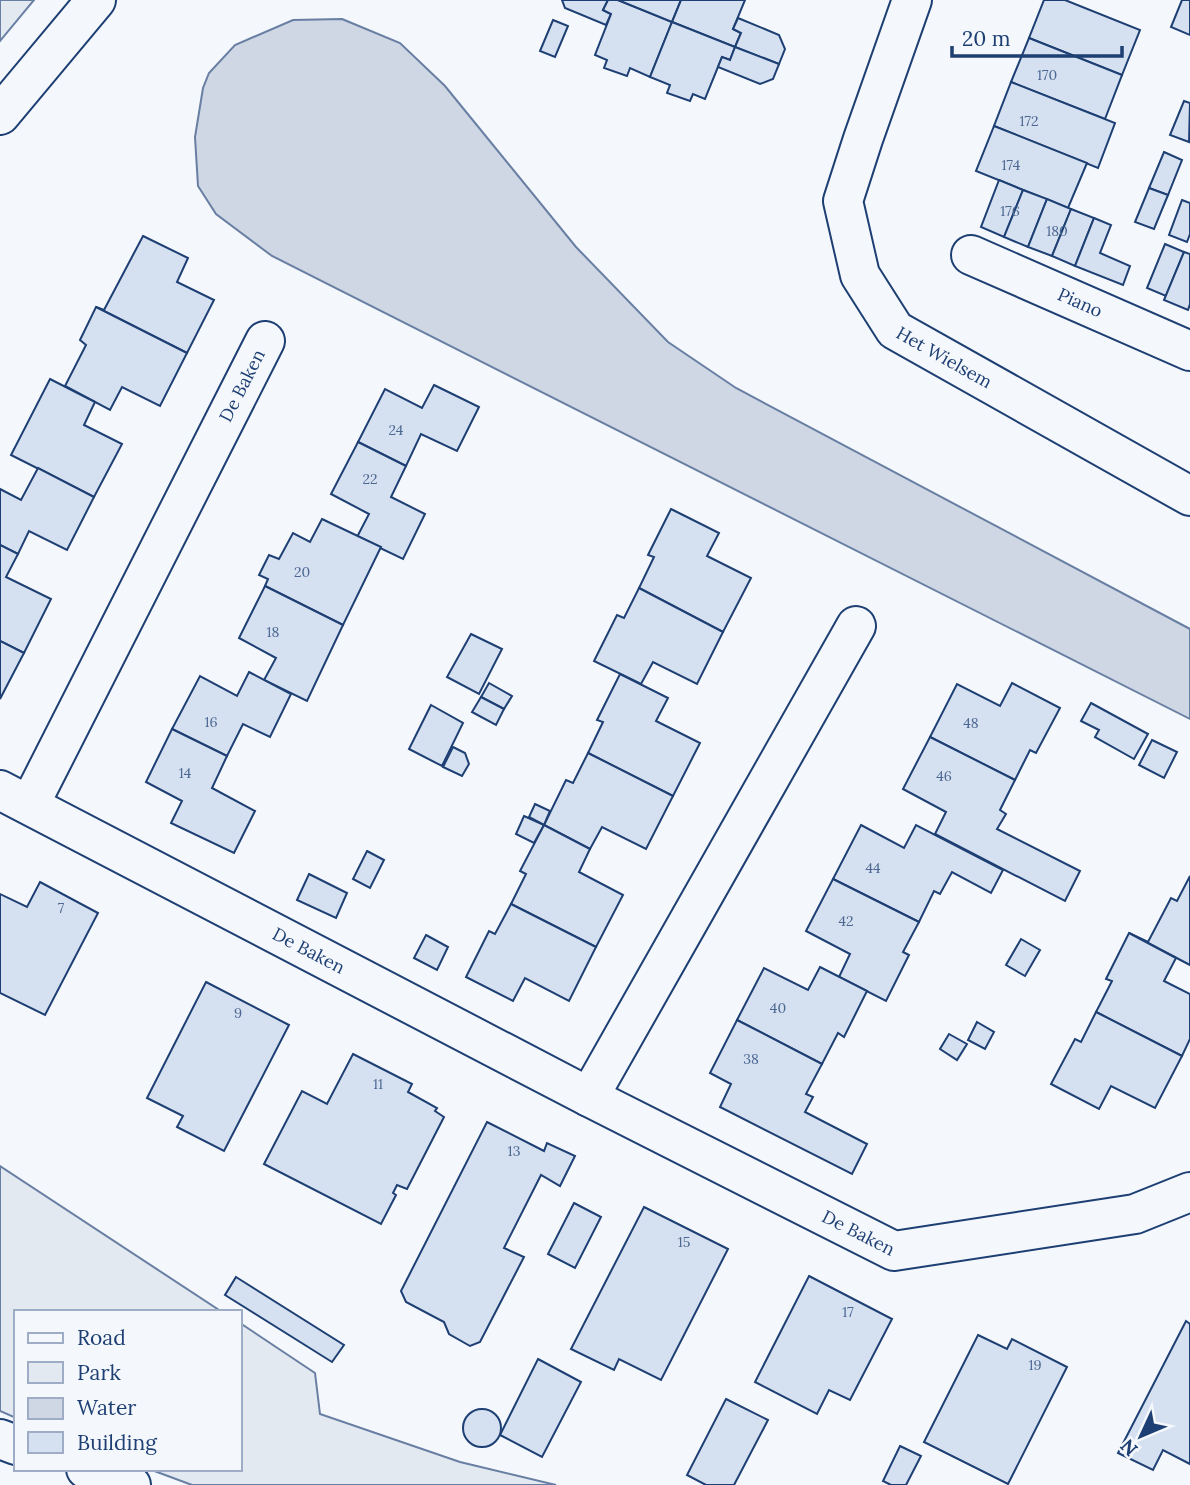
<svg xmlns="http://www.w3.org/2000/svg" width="1190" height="1485" font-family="Lora,serif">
  <rect width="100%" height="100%" fill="#f4f7fb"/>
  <g fill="#e3e9f0" stroke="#687fa3" stroke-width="2">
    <path d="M 0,0 L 34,0 L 0,41 Z"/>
    <path d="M 0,1166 L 222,1312 L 16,1312 L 16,1418 L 0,1411 Z"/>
    <path d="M 240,1323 L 315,1373 L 320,1414 L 460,1462 L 556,1485 L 192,1485 L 149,1469 L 240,1469 Z"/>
  </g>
  <path fill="#cfd7e4" stroke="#687fa3" stroke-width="2" d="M 342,19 L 400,43 L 445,86 L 576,247 L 668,342 L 736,388 L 1190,629 L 1190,719 L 272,256 L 216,214 L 198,186 L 195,137 L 203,88 L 209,73 L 235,45 L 293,20 Z"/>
  <g fill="#d5e0f0" stroke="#1d3f73" stroke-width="2">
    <path d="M 562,0 L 608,0 L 603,10 L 611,14 L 606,25 L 565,8 Z"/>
    <path d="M 608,0 L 618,0 L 672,22 L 650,77 L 630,68 L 627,76 L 604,68 L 607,60 L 595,55 L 611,14 L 603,10 Z"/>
    <path d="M 618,0 L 681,0 L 672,22 Z"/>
    <path d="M 681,0 L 745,0 L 733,29 L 741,33 L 735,47 L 672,22 Z"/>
    <path d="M 1044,0 L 1065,0 L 1140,30 L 1122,75 L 1029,38 Z"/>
    <path d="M 1182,0 L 1190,0 L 1190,35 L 1171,27 Z"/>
    <path d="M 738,18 L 779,35 L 785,49 L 779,64 L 735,47 L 741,33 L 733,29 Z"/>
    <path d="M 553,20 L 568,26 L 555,57 L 540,51 Z"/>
    <path d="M 672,22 L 735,47 L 730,60 L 722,57 L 705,99 L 693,94 L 690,101 L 667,93 L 670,85 L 650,77 Z"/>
    <path d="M 1029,38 L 1122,75 L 1105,119 L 1011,82 Z"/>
    <path d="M 735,47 L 779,64 L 773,79 L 760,84 L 718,67 L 722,57 L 730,60 Z"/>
    <path d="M 1011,82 L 1115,123 L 1098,168 L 994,126 Z"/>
    <path d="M 1184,101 L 1190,103 L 1189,142 L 1170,135 Z"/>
    <path d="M 994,126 L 1087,163 L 1068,208 L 976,171 Z"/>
    <path d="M 1164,152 L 1182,160 L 1168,195 L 1149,188 Z"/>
    <path d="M 999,180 L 1023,190 L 1004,237 L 981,227 Z"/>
    <path d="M 1149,188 L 1168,195 L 1154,229 L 1135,222 Z"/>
    <path d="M 1023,190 L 1047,199 L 1028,247 L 1004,237 Z"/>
    <path d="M 1047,199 L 1071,209 L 1052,256 L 1028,247 Z"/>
    <path d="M 1182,200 L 1190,203 L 1190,234 L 1187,242 L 1169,235 Z"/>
    <path d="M 1071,209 L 1094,218 L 1075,266 L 1052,256 Z"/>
    <path d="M 1094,218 L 1111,225 L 1100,253 L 1130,266 L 1123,285 L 1075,266 Z"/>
    <path d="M 143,236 L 188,258 L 177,282 L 214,300 L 187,353 L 96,307 L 104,310 Z"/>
    <path d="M 1165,244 L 1184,252 L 1166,296 L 1147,288 Z"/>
    <path d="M 1184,252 L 1190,254 L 1190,304 L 1188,310 L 1164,300 Z"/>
    <path d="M 96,307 L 187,353 L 160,406 L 122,387 L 110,410 L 65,386 L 86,345 L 80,340 Z"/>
    <path d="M 50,379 L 95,402 L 84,425 L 122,444 L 94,497 L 11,455 Z"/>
    <path d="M 434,385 L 479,407 L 457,451 L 421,434 L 406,466 L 358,442 L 385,389 L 422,408 Z"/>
    <path d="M 358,442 L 406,466 L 391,497 L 425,514 L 403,559 L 357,537 L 369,514 L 331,494 Z"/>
    <path d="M 38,468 L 94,497 L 67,550 L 29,531 L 18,554 L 0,545 L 0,489 L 21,500 Z"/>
    <path d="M 671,509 L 719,533 L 707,556 L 751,578 L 723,632 L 639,588 L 654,557 L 648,555 Z"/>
    <path d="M 322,519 L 381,547 L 343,625 L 265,586 L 268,579 L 259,575 L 269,555 L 279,559 L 293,533 L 310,542 Z"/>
    <path d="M 0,545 L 18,554 L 6,577 L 51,599 L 24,653 L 0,641 Z"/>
    <path d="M 265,586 L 343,625 L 307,701 L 264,680 L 276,658 L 239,638 Z"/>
    <path d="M 639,588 L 723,632 L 697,684 L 653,662 L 641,684 L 594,661 L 617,615 L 624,618 Z"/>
    <path d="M 471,634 L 502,649 L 479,694 L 447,677 Z"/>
    <path d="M 0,641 L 24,653 L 0,699 Z"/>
    <path d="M 249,672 L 291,694 L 270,737 L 243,724 L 227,756 L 172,729 L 200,676 L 237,696 Z"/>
    <path d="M 620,674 L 668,698 L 656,721 L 700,743 L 673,796 L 588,753 L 603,722 L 597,720 Z"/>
    <path d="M 489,683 L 512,696 L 504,709 L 481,697 Z"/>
    <path d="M 1012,683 L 1060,708 L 1036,753 L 1030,750 L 1015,780 L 930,737 L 957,684 L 1000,706 Z"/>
    <path d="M 481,697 L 504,709 L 496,725 L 472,712 Z"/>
    <path d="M 1091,703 L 1148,734 L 1134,759 L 1095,737 L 1099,730 L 1081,721 Z"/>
    <path d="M 431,705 L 463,723 L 442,766 L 409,749 Z"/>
    <path d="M 172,729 L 227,756 L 212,788 L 255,811 L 234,853 L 171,823 L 182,801 L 146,782 Z"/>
    <path d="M 930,737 L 1015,780 L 1000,810 L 1006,814 L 997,829 L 1080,871 L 1065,901 L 935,834 L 946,812 L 903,789 Z"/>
    <path d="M 1152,740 L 1177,752 L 1164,778 L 1139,765 Z"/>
    <path d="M 453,747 L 465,753 L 469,764 L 462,776 L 443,767 Z"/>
    <path d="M 588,753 L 673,796 L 646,849 L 602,827 L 590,849 L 544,825 L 566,780 L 573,783 Z"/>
    <path d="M 535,804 L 550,811 L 544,825 L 529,817 Z"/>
    <path d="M 524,816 L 544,825 L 534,843 L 516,834 Z"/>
    <path d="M 544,825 L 590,849 L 579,872 L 623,895 L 596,947 L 511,904 L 526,874 L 520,871 Z"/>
    <path d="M 861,825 L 904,848 L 916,825 L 1003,870 L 991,893 L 952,872 L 940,894 L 934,891 L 919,922 L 833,879 Z"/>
    <path d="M 367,851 L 384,860 L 370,888 L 353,879 Z"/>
    <path d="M 309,874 L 347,893 L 336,918 L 297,900 Z"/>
    <path d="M 1190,876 L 1190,965 L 1129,933 L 1148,942 L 1171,898 L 1177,901 Z"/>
    <path d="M 833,879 L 919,922 L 903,952 L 909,955 L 886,1001 L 839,977 L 850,954 L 806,931 Z"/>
    <path d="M 40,882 L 98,913 L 45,1015 L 0,993 L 0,894 L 27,907 Z"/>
    <path d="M 511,904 L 596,947 L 569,1001 L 525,978 L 513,1001 L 466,977 L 489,931 L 495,934 Z"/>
    <path d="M 1129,933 L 1176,958 L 1164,981 L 1190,994 L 1190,1039 L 1182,1056 L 1096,1012 L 1112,981 L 1106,979 Z"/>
    <path d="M 426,935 L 448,947 L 437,970 L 414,958 Z"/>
    <path d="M 1021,939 L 1040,950 L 1025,976 L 1006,965 Z"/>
    <path d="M 820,967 L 867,991 L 844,1037 L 838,1033 L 822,1064 L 737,1020 L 764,968 L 808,990 Z"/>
    <path d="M 206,982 L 289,1025 L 224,1151 L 177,1127 L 183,1116 L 147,1098 Z"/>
    <path d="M 1096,1012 L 1182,1056 L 1155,1108 L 1111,1086 L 1099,1109 L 1051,1084 L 1075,1039 L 1081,1042 Z"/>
    <path d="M 737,1020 L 822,1064 L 806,1094 L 813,1097 L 805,1112 L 867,1144 L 852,1174 L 720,1107 L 731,1084 L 710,1073 Z"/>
    <path d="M 977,1022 L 994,1032 L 985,1049 L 968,1040 Z"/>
    <path d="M 949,1034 L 967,1044 L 957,1060 L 940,1049 Z"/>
    <path d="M 353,1054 L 412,1084 L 408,1092 L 437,1108 L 435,1111 L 444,1117 L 407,1189 L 397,1185 L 393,1193 L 396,1195 L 381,1224 L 264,1164 L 302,1091 L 327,1104 Z"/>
    <path d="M 487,1122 L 544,1151 L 547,1143 L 575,1156 L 560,1186 L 541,1175 L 504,1248 L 524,1257 L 480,1342 L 470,1346 L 449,1334 L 444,1322 L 406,1302 L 401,1291 Z"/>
    <path d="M 574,1203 L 601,1217 L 575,1268 L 548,1254 Z"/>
    <path d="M 644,1207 L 728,1249 L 661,1380 L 619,1359 L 614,1370 L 571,1349 Z"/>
    <path d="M 809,1276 L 892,1319 L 850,1400 L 829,1390 L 817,1414 L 755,1382 Z"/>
    <path d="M 236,1277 L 344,1345 L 332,1362 L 225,1295 Z"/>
    <path d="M 1186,1321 L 1190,1324 L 1190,1464 L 1163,1450 L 1153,1470 L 1118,1453 Z"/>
    <path d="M 978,1335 L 1007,1349 L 1012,1339 L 1067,1367 L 1008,1484 L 924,1442 Z"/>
    <path d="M 538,1359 L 581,1382 L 542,1457 L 500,1435 Z"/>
    <path d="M 726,1399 L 768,1420 L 734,1485 L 706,1485 L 687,1475 Z"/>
    <circle cx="482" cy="1428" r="19"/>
    <path d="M 900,1446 L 921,1456 L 906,1485 L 891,1485 L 883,1481 Z"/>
  </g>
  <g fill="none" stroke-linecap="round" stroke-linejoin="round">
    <g stroke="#1d3f73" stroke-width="42">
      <g id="street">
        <path id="s1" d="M 912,0 L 863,139 L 843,201 L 860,275 L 895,330 L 1190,496"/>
        <path d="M 0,115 L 96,0"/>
        <path id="s2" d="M 971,255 L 1190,351"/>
        <path id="s3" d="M 0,790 L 589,1097 L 894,1251 L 1135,1214 L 1190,1192"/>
        <path id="s4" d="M 30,804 L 265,341"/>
        <path d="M 589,1097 L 856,626"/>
      </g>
    </g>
    <g stroke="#1d3f73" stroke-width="42">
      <g id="highway">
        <path d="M 0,1439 L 16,1445"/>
        <path d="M 86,1469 L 131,1485"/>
      </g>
    </g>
    <use href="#street" stroke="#f4f7fb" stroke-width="38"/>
    <use href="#highway" stroke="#f4f7fb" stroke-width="38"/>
  </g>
  <g text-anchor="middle" stroke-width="5" stroke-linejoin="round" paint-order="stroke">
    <g font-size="14" fill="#4b6792">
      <text x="1047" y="80">170</text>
      <text x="1029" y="126">172</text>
      <text x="1011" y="170">174</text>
      <text x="1010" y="216">176</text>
      <text x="1057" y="236">180</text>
      <text x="396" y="435">24</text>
      <text x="370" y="484">22</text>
      <text x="302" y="577">20</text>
      <text x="273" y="637">18</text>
      <text x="211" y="727">16</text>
      <text x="971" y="728">48</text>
      <text x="185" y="778">14</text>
      <text x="944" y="781">46</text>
      <text x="873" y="873">44</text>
      <text x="61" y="913">7</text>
      <text x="846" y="926">42</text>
      <text x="778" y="1013">40</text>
      <text x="238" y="1018">9</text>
      <text x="751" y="1064">38</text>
      <text x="378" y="1089">11</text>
      <text x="514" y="1156">13</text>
      <text x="684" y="1247">15</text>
      <text x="848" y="1317">17</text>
      <text x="1035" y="1370">19</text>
    </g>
    <g font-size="18" fill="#1d3f73" stroke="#f4f7fb">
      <text dy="6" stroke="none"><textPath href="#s2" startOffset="119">Piano</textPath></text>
      <text dy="6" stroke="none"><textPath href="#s1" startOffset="410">Het Wielsem</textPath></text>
      <text dy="6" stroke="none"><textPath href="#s4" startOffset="469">De Baken</textPath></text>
      <text dy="6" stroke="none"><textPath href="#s3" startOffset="348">De Baken</textPath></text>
      <text dy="6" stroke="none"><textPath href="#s3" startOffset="966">De Baken</textPath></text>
    </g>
  </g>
  <rect x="14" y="1310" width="228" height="161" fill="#f4f7fb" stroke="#9eadc5" stroke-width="2"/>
  <rect x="28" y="1333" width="35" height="10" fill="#f4f7fb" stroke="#9eadc5" stroke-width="2"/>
  <text x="77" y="1345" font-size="21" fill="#1d3f73">Road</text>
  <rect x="28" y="1362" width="35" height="21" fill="#e3e9f0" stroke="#9eadc5" stroke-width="2"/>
  <text x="77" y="1380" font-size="21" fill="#1d3f73">Park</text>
  <rect x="28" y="1398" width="35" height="21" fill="#cfd7e4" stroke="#9eadc5" stroke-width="2"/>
  <text x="77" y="1415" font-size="21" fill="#1d3f73">Water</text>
  <rect x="28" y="1432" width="35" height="21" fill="#d5e0f0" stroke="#9eadc5" stroke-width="2"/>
  <text x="77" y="1450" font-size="21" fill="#1d3f73">Building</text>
  <g transform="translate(1141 1436) rotate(226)" stroke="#f4f7fb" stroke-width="5" paint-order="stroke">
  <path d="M0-5L12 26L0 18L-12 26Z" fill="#1d3f73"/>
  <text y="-10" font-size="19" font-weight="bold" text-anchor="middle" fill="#1d3f73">N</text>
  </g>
  <path d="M952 46v10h170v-10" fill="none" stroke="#1d3f73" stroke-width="3.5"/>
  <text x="962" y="46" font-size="21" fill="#1d3f73" stroke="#f4f7fb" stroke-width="5" paint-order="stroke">20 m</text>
</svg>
